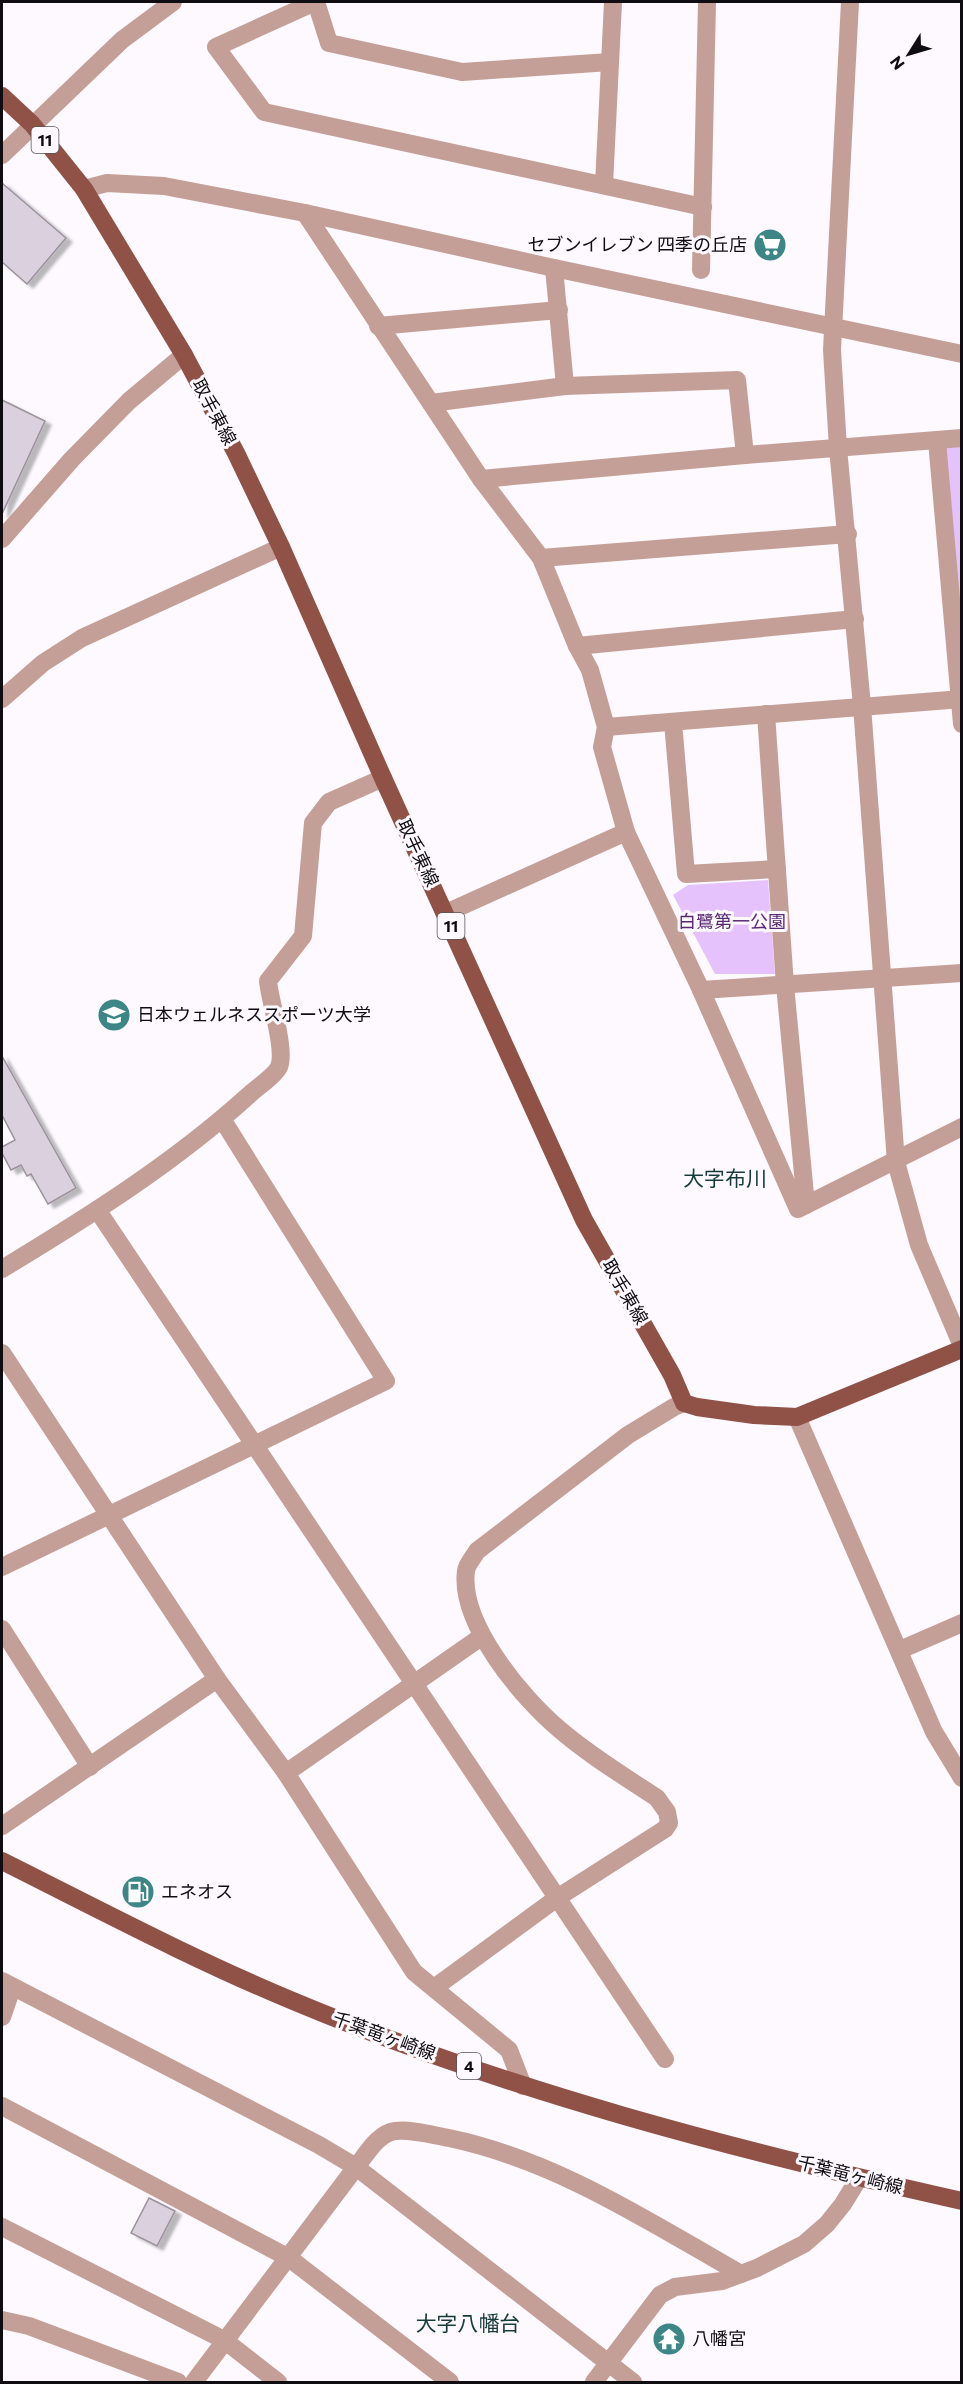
<svg xmlns="http://www.w3.org/2000/svg" width="963" height="2384" font-family="Commissioner,'Noto Sans JP',sans-serif">
  <defs>
    <filter id="shadow"><feDropShadow dx="6" dy="4" stdDeviation="1.5" flood-color="#0004"/></filter>
  </defs>
  <rect width="100%" height="100%" fill="#fdf9ff"/>
  <g fill="#e5c2fb">
    <path d="M 942,441 L 961,441 L 962,597 L 955,598 Z"/>
    <path d="M 768,880 L 775,974 L 715,974 L 673,895 L 688,885 Z"/>
  </g>
  <g fill="#dbd0dd" stroke="#9b919d" stroke-width="1.5" filter="url(#shadow)">
    <path d="M 2,183 L 66,238 L 27,284 L 2,262 Z"/>
    <path d="M 2,400 L 45,421 L 2,514 Z"/>
    <path d="M 2,1056 L 76,1188 L 48,1204 L 31,1174 L 27,1176 L 21,1165 L 11,1170 L 2,1153 L 2,1147 L 15,1140 L 2,1115 Z"/>
    <path d="M 149,2198 L 175,2211 L 157,2246 L 131,2233 Z"/>
  </g>
  <g fill="none" stroke-linecap="round" stroke-linejoin="round">
    <g stroke="#c49f97" stroke-width="18">
      <path d="M 315,2 L 216,47 L 264,112 L 703,207"/>
      <path d="M 316,2 L 329,43 L 462,72 L 610,62"/>
      <path d="M 604,185 L 613,2"/>
      <path d="M 305,213 L 481,479 L 541,558 L 577,646 L 590,670 L 606,727 L 602,747 L 626,832 L 701,990 L 798,1209 L 962,1127"/>
      <path d="M 554,268 L 565,386"/>
      <path d="M 701,270 L 707,2"/>
      <path d="M 378,326 L 559,310"/>
      <path d="M 431,403 L 565,386 L 737,380 L 745,455"/>
      <path d="M 937,441 L 962,724"/>
      <path d="M 481,479 L 745,455 L 962,438"/>
      <path d="M 2,539 L 72,459 L 129,401 L 184,355"/>
      <path d="M 541,558 L 848,534"/>
      <path d="M 577,646 L 855,619"/>
      <path d="M 2,699 L 43,663 L 82,638 L 281,547"/>
      <path d="M 862,706 L 896,1162 L 919,1245 L 962,1346"/>
      <path d="M 766,714 L 785,985 L 806,1205"/>
      <path d="M 673,722 L 686,874 L 777,869"/>
      <path d="M 606,727 L 962,699"/>
      <path d="M 446,913 L 626,832"/>
      <path d="M 701,990 L 962,973"/>
      <path d="M 98,1211 L 665,2059"/>
      <path d="M 2,1269 C 88,1217 174,1163 249,1095 C 257,1087 274,1077 279,1067 C 286,1050 270,1002 268,981 L 303,936 L 313,823 L 329,802 L 383,778"/>
      <path d="M 2,1353 L 217,1679 L 286,1773 L 414,1972 L 509,2050 L 523,2086"/>
      <path d="M 797,1417 L 934,1732 L 962,1778"/>
      <path d="M 2,1567 L 386,1381 L 222,1119"/>
      <path d="M 2,1629 L 90,1767"/>
      <path d="M 900,1650 L 962,1623"/>
      <path d="M 286,1773 L 481,1637"/>
      <path d="M 2,1826 L 217,1679"/>
      <path d="M 2,1981 L 319,2145 L 356,2167 L 633,2382"/>
      <path d="M 434,1988 L 557,1898 L 665,1829 L 669,1823 L 667,1812 L 657,1798 C 624,1776 589,1755 559,1729 C 522,1698 459,1623 466,1571 C 467,1564 473,1558 477,1551 L 628,1435 L 674,1407 L 684,1403"/>
      <path d="M 2,2017 L 12,1988"/>
      <path d="M 2,2106 L 289,2258 L 450,2382"/>
      <path d="M 2,2227 L 224,2340 L 278,2382"/>
      <path d="M 2,2320 L 29,2326 L 178,2382"/>
      <path d="M 194,2382 L 356,2167 C 366,2155 378,2133 395,2131 C 412,2129 432,2135 449,2138 C 555,2160 648,2221 741,2274"/>
      <path d="M 594,2382 L 660,2295 L 675,2287 L 722,2281 L 757,2268 L 804,2244 L 827,2224 L 843,2204 L 859,2178"/>
    </g>
    <g stroke="#c49f97" stroke-width="18">
      <path d="M 850,2 L 832,350 L 838,448 L 862,706"/>
      <path d="M 2,155 L 122,40 L 173,2"/>
      <path d="M 84,189 L 107,183 L 164,186 L 305,213 L 554,268 L 962,354"/>
    </g>
    <g stroke="#905246" stroke-width="18">
      <path d="M 2,96 L 32,124 L 84,189 L 184,355 L 236,453 L 281,547 L 383,778 L 584,1220 L 672,1375 L 684,1403 L 697,1407 L 754,1415 L 797,1417 L 962,1349"/>
      <path d="M 2,1861 C 98,1909 194,1960 293,2001 C 508,2091 735,2150 962,2201"/>
    </g>
  </g>
  <defs>
    <g id="supermarket-disc" transform="scale(1.725)"><circle r="9.5" fill="#3d8686" stroke="#fdf9ff"/><path d="M-6-5.5h2.5l.6 2H6L4.5 2H-2.5L-4.4-4H-6ZM-1.5 3.2a1.3 1.3 0 1 0 .1 0ZM3 3.2a1.3 1.3 0 1 0 .1 0Z" fill="#fff"/></g>
    <g id="university-disc" transform="scale(1.725)"><circle r="9.5" fill="#3d8686" stroke="#fdf9ff"/><path d="M0-5L7-2L0 1L-7-2ZM-4 1L0 2.5L4 1V4Q0 6-4 4Z" fill="#fff"/></g>
    <g id="fuel-disc" transform="scale(1.725)"><circle r="9.5" fill="#3d8686" stroke="#fdf9ff"/><path d="M-5.5-6h7V0h2V4h1.3V-2.5L3-4.5l.8-.8L6-3V5H2.5V1h-1V6h-7ZM-4.2-4.7v3.2H.2V-4.7Z" fill="#fff"/></g>
    <g id="temple-disc" transform="scale(1.725)"><circle r="9.5" fill="#3d8686" stroke="#fdf9ff"/><path d="M0-6L5-2H3V0L6.5 2.5H4V6H1.5V3h-3V6H-4V2.5H-6.5L-3 0V-2H-5Z" fill="#fff"/></g>
  </defs>
  <g fill-rule="evenodd">
    <use href="#supermarket-disc" x="770" y="245"/>
    <use href="#university-disc" x="114" y="1015"/>
    <use href="#fuel-disc" x="138" y="1892"/>
    <use href="#temple-disc" x="669" y="2339"/>
  </g>
  <g text-anchor="middle" stroke-width="6" stroke-linejoin="round" paint-order="stroke">
    <g fill="#fdf9ff" stroke="#575459" stroke-width="1.5">
      <rect x="31.5" y="127" width="27" height="26" rx="4.5"/>
      <rect x="437.5" y="913" width="27" height="26" rx="4.5"/>
      <rect x="457" y="2053" width="24" height="26" rx="4.5"/>
    </g>
    <g font-size="16" font-weight="bold" fill="#100d12">
      <text x="45" y="146">11</text>
      <text x="451" y="932">11</text>
      <text x="469" y="2072">4</text>
    </g>
    <g font-size="18" fill="#100d12" stroke="#fdf9ff" text-anchor="start">
      <text x="747" y="251" text-anchor="end">セブンイレブン 四季の丘店</text>
      <text x="137" y="1021">日本ウェルネススポーツ大学</text>
      <text x="161" y="1898">エネオス</text>
      <text x="692" y="2345">八幡宮</text>
    </g>
    <g font-size="18" fill="#100d12" stroke="#fdf9ff">
      <text transform="translate(214 412) rotate(62)" y="6">取手東線</text>
      <text transform="translate(418 853) rotate(65)" y="6">取手東線</text>
      <text transform="translate(625 1292) rotate(60)" y="6">取手東線</text>
      <text transform="translate(384 2036) rotate(20)" y="6">千葉竜ヶ崎線</text>
      <text transform="translate(850 2175) rotate(14)" y="6">千葉竜ヶ崎線</text>
    </g>
    <g font-size="18" fill="#5a2773" stroke="#fdf9ff">
      <text x="732" y="928">白鷺第一公園</text>
    </g>
    <g font-size="21" fill="#173a3a" stroke="#fdf9ff">
      <text x="725" y="1186">大字布川</text>
      <text x="468" y="2331">大字八幡台</text>
    </g>
  </g>
  <rect width="963" height="2384" fill="none" stroke="#100d12" stroke-width="6"/>
  <g transform="translate(909 54) rotate(233)" stroke="#fdf9ff" stroke-width="4.5" paint-order="stroke">
  <path d="M0-4.5L10 22L0 15L-10 22Z" fill="#100d12"/>
  <text y="-9" font-size="16" font-weight="bold" text-anchor="middle" fill="#100d12">N</text>
  </g>
</svg>
